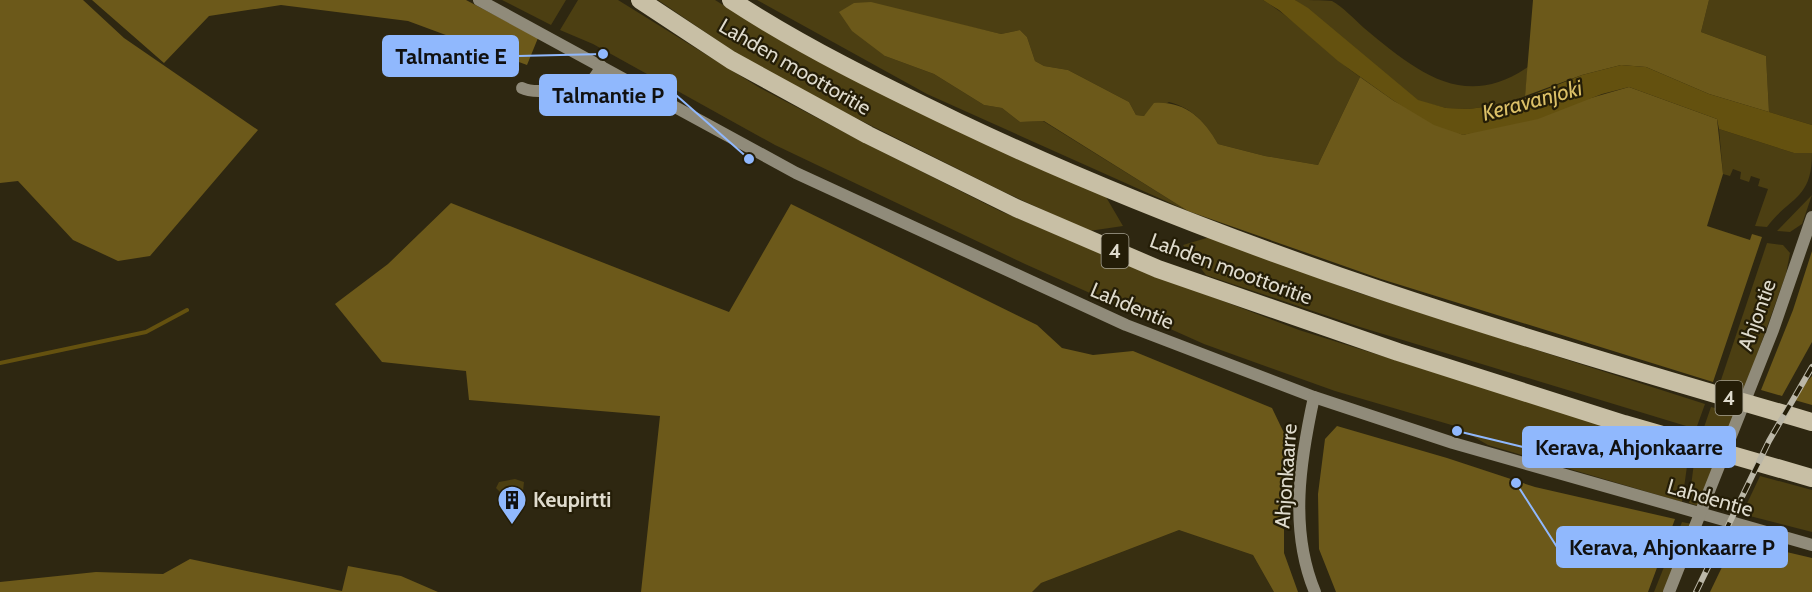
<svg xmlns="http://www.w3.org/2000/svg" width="1812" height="592" font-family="Cabin,sans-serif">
  <rect width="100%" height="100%" fill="#2e2711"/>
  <path fill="#382f11" d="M 1179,530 L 1253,555 L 1274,592 L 1032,592 L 1041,583 Z"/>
  <g fill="#4c3f12">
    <path d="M 502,0 L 566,0 L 551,25 Z"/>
    <path d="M 578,0 L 618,0 L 760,88 L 861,141 L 1000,211 L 1134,267 L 1299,330 L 1689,452 L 1682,502 L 1488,445 L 1455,426 L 1335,391 L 1204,344 L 1025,264 L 775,145 L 593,44 L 560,30 Z"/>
    <path d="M 658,0 L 715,0 L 762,29 L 1106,197 L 1123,226 L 1089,231 L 1002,191 L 844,112 L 739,55 Z"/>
    <path d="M 757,0 L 1263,0 C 1298,21 1326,53 1360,77 L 1318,165 L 1265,156 L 1218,144 C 1206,124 1193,108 1169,102 L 1144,116 L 1136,115 L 1129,102 L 1068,70 L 1044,66 L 1035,61 L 1027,37 L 1020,30 L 1001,34 L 906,12 L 885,56 L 934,74 L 984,105 L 1002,108 L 1020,122 L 1043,121 L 1188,211 L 927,94 Z"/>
    <path d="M 1295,0 C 1305,0 1323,0 1332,1 C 1343,7 1354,19 1364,28 C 1415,70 1463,112 1528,67 L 1525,96 L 1512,103 L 1469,109 L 1446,108 L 1418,101 Z"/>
    <path d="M 1709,0 L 1812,0 L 1812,125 L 1769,112 L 1766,56 L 1701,32 Z"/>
    <path d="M 1719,129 L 1794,153 L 1812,153 C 1812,200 1790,196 1767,227 L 1755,226 L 1768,189 L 1758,186 L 1760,179 L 1751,176 L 1749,182 L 1740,179 L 1741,172 L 1733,169 L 1730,176 L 1723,174 Z"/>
    <path d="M 1812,195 L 1802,224 L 1790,232 L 1777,231 Z"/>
    <path d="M 1210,237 L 1356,292 L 1705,404 L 1696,429 L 1360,327 L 1206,275 L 1183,245 Z"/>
    <path d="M 1767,243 L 1783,245 L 1790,253 L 1786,274 L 1744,391 L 1720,383 Z"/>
    <path d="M 1711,407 L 1735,413 L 1726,437 L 1703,430 Z"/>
    <path d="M 1695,454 L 1717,460 L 1699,506 L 1689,503 Z"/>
    <path d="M 1760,476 L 1812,490 L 1812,532 L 1742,514 Z"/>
    <path d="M 515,479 L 524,482 L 523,491 L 502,494 L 496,488 L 499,482 Z"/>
    <path d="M 1682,522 L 1692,524 L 1663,592 L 1654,592 Z"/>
  </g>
  <g fill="#6c591a">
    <path d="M 0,0 L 83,0 L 124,38 L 258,130 L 150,256 L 118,261 L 73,240 L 18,181 L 0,183 Z"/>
    <path d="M 92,0 L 466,0 L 538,38 L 527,65 L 408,21 L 281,5 L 209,16 L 164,63 Z"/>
    <path d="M 1533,0 L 1709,0 L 1701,32 L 1766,56 L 1769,112 L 1709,94 L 1646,67 L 1621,65 L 1582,75 L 1525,96 Z"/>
    <path d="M 871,2 L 1001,34 L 1020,30 L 1027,37 L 1035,61 L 1044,66 L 1068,70 L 1129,102 L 1136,115 L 1144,116 L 1154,103 C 1185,101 1203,118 1218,144 L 1265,156 L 1318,165 L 1360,77 L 1394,101 L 1463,135 L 1629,87 L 1717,119 L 1723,174 L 1707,226 L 1750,240 L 1752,234 L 1762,237 L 1713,382 L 1381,279 L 1188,211 L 1044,121 L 1020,122 L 1002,108 L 984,105 L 934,74 L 885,56 L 852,31 L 839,12 L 854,3 Z"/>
    <path d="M 451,203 L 729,312 L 791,204 L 1037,325 L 1062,348 L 1093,355 L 1133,351 L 1272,408 L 1284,433 L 1284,553 L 1298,592 L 1274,592 L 1253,555 L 1179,530 L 1041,583 L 1032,592 L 641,592 L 660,416 L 469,400 L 466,371 L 382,362 L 335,304 L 388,264 Z"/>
    <path d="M 1812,251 L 1812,342 L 1782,396 L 1761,390 L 1793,310 Z"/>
    <path d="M 1812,376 L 1812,405 L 1791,399 Z"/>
    <path d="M 1337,426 L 1447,458 L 1535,487 L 1675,519 L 1648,592 L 1336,592 L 1319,549 L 1318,494 L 1325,439 Z"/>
    <path d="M 1735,540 L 1812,558 L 1812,592 L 1710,592 Z"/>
    <path d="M 190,559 L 342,591 L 348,566 L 401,576 L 438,592 L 0,592 L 0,582 L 96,572 L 163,574 Z"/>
  </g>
  <path fill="#64510f" d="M 1263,0 L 1295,0 L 1308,8 L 1418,100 L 1446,108 L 1469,109 L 1512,103 L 1582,75 L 1621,65 L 1646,67 L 1709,94 L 1812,125 L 1812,153 L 1794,153 L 1719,129 L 1717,119 L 1629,87 L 1602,94 L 1538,119 L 1463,135 L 1434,125 L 1394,101 L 1338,61 L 1279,10 Z"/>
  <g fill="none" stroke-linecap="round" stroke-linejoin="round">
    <path stroke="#64510f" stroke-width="4" d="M 0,363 L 146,332 L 187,310"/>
    <g stroke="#908b7a" stroke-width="12">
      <path d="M 479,0 L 796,173 L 1126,325 L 1314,397 L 1453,443 L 1812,545"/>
      <path d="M 522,88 C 535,95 582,88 593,79 C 597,75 599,71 601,66"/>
      <path d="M 1314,397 C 1300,461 1289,530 1315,592"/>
      <path d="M 1669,592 L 1773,330 L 1812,217"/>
    </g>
    <g stroke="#c8bfa5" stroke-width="18">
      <path d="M 640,0 L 731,60 L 868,135 L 1016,208 L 1158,269 L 1398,352 L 1624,424 L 1812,478"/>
      <path d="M 731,0 C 803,47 881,85 958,122 C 1230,252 1522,339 1812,422"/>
    </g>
    <g stroke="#bbb7a7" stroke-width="6">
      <path id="rail" d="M 1696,592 L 1769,441 L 1812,367"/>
    </g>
    <use href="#rail" stroke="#241d07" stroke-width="4" stroke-dasharray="11" stroke-linecap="butt"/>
  </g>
  <defs>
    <g id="building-pin" transform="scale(1.5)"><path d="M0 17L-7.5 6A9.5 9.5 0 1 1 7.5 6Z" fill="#90b8fd" stroke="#241d07"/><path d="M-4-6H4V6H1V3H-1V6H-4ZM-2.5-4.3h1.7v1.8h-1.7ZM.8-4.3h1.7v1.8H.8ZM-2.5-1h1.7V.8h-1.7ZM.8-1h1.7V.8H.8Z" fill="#111"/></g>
  </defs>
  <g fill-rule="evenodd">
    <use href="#building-pin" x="512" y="500"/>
  </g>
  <g text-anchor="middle" stroke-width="4.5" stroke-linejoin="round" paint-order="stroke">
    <g fill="#241d07" stroke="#a7a292" stroke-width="1.5">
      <rect x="1101.5" y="234" width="27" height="34" rx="4.5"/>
      <rect x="1715.5" y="381" width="27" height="34" rx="4.5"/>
    </g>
    <g font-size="20" font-weight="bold" fill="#dfdbcd">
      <text x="1115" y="258">4</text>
      <text x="1729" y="405">4</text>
    </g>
    <g font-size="21" fill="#dfdbcd" stroke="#241d07">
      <text transform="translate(795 67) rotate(30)" y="7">Lahden moottoritie</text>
      <text transform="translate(1231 269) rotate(20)" y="7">Lahden moottoritie</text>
      <text transform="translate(1132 306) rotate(23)" y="7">Lahdentie</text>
      <text transform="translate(1757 315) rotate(-70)" y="7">Ahjontie</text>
      <text transform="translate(1286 476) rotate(-86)" y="7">Ahjonkaarre</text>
      <text transform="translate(1710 498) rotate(16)" y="7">Lahdentie</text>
    </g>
    <g font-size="21" font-weight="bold" fill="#dfdbcd" stroke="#241d07" text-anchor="start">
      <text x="533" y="507">Keupirtti</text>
    </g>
    <g font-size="22" font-style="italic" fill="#dcc067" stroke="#241d07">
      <text transform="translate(1532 100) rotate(-15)" y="8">Keravanjoki</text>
    </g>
  </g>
  <path fill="none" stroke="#90b8fd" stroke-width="2" d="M603 54L518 56M749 159L676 95M1457 431L1523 447M1516 483L1557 547"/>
  <g fill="#90b8fd" stroke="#241d07" stroke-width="2">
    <circle cx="603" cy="54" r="6"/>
    <circle cx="749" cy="159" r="6"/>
    <circle cx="1457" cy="431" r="6"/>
    <circle cx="1516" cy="483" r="6"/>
  </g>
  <g fill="#90b8fd" stroke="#90b8fd" stroke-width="2">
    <rect x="383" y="36" width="135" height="40" rx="6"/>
    <rect x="540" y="75" width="136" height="40" rx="6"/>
    <rect x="1523" y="427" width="212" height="40" rx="6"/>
    <rect x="1557" y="527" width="230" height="40" rx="6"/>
  </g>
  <g font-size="22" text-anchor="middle" font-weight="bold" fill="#111">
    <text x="451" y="64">Talmantie E</text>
    <text x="608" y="103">Talmantie P</text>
    <text x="1629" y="455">Kerava, Ahjonkaarre</text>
    <text x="1672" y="555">Kerava, Ahjonkaarre P</text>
  </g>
</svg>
